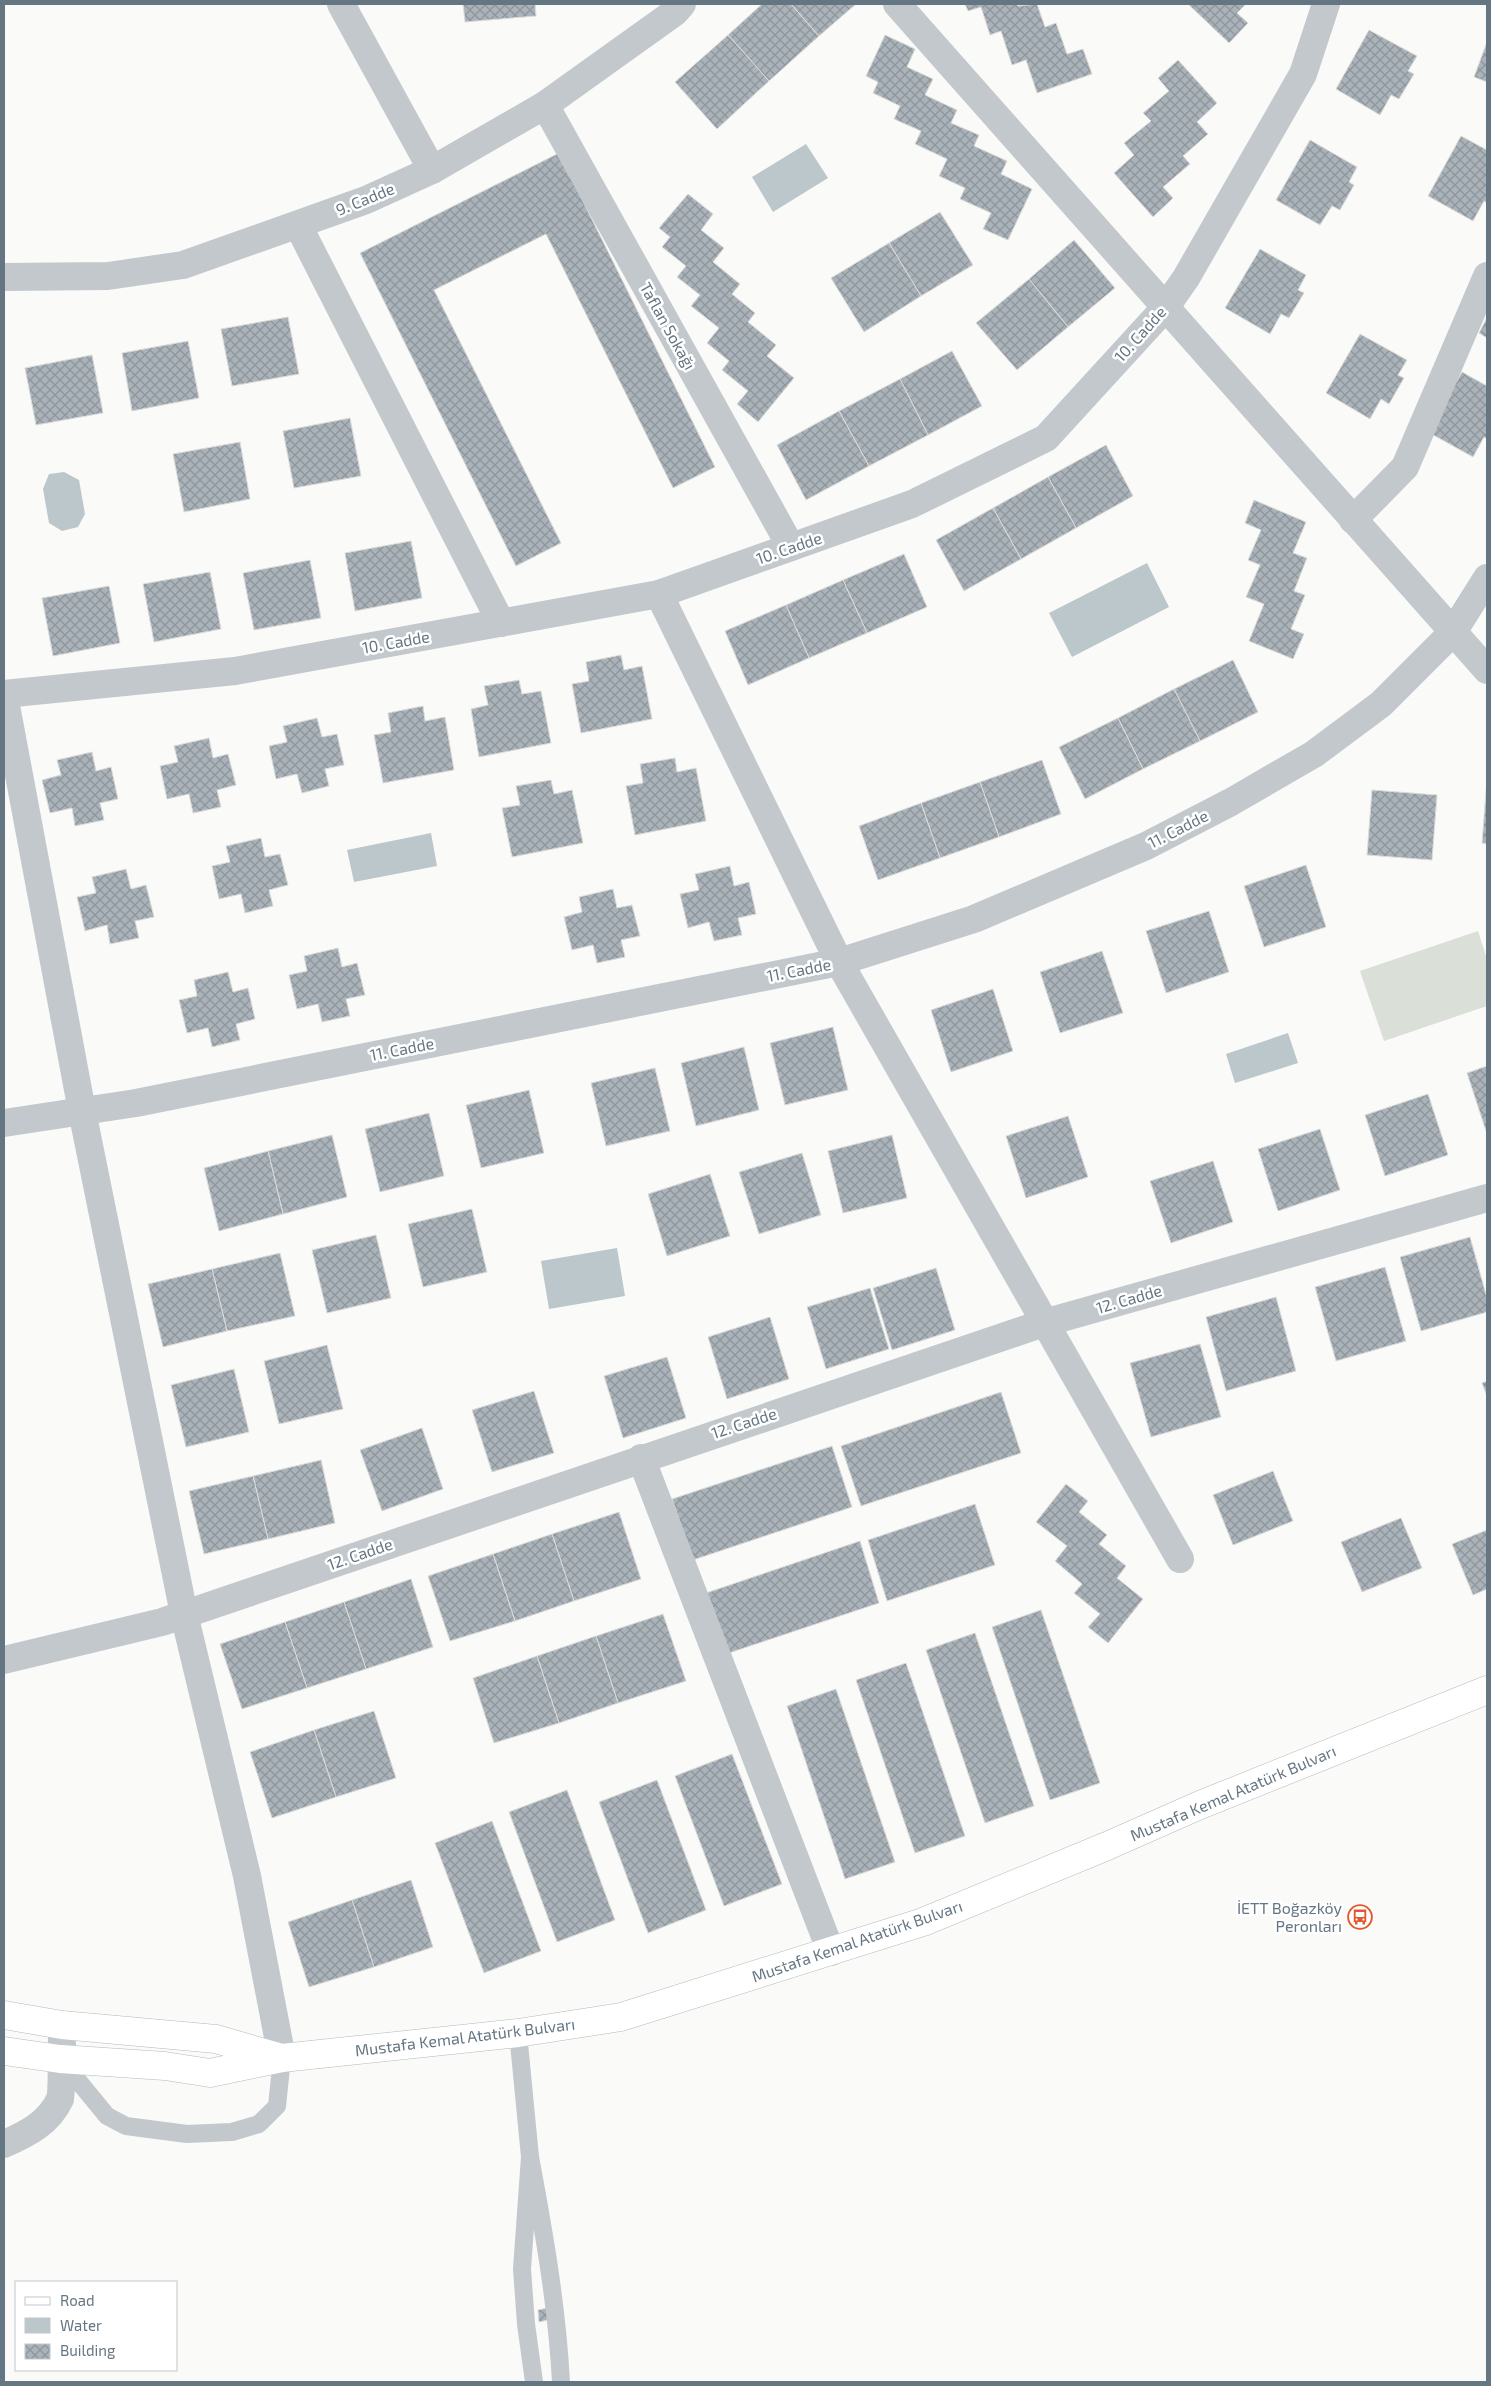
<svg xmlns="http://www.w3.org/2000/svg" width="1491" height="2386" font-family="'Exo 2',sans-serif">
  <defs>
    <pattern id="building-cross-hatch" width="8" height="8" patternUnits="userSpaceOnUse" patternTransform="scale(1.25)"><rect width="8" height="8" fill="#aab3b9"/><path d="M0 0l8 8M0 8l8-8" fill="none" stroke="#8e969c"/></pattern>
  </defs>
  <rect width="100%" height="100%" fill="#fafaf8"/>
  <path fill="#dadfd7" d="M 1478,931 L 1487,959 L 1487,1006 L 1384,1041 L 1360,971 Z"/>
  <g fill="#bbc7cb">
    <path d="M 806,144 L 828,178 L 773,212 L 752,177 Z"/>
    <path d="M 64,472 L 79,480 L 85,514 L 78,527 L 62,531 L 49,523 L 43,489 L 49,474 Z"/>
    <path d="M 1147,563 L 1169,607 L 1072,657 L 1049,613 Z"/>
    <path d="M 431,833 L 437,866 L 354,882 L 347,850 Z"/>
    <path d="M 1288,1033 L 1298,1063 L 1235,1083 L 1226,1054 Z"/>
    <path d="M 617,1248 L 625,1296 L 549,1309 L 541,1261 Z"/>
  </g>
  <g fill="url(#building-cross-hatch)" stroke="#dcdcda">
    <path d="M 463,4 L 535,4 L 536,16 L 465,22 Z"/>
    <path d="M 762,4 L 791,4 L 819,36 L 769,81 L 728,35 Z"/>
    <path d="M 791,4 L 856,4 L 819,36 Z"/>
    <path d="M 965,4 L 1017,4 L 1018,6 L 1037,4 L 1045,27 L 1056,23 L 1067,54 L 1083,49 L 1092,74 L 1037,93 L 1026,60 L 1012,65 L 1001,31 L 990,35 L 981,7 L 968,11 Z"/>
    <path d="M 1188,4 L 1246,4 L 1237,13 L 1248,23 L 1229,43 Z"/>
    <path d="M 1369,30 L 1417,56 L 1408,71 L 1414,74 L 1399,99 L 1391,95 L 1380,115 L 1336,89 Z"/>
    <path d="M 728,35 L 769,81 L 717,129 L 675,82 Z"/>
    <path d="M 885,35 L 915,49 L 907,67 L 933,79 L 925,95 L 957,110 L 951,123 L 979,135 L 974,146 L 1007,161 L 1001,174 L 1032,189 L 1008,240 L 983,229 L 991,213 L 960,199 L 965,188 L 939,176 L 947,159 L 915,144 L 921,131 L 894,119 L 900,106 L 873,93 L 878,82 L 866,76 Z"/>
    <path d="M 1487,42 L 1487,82 L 1474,77 Z"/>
    <path d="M 1178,60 L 1217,103 L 1197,122 L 1208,134 L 1183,156 L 1190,164 L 1163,187 L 1173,198 L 1153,217 L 1114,173 L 1134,155 L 1124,143 L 1151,121 L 1143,113 L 1169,91 L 1158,78 Z"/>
    <path d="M 1461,136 L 1487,150 L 1487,203 L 1484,201 L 1473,221 L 1428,196 Z"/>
    <path d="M 1310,140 L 1357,167 L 1349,182 L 1354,185 L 1340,210 L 1332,206 L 1320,225 L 1276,200 Z"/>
    <path d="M 559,153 L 715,467 L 673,488 L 546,234 L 434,290 L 561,543 L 516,566 L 360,253 Z"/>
    <path d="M 688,194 L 713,214 L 701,230 L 724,248 L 713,262 L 740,284 L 732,294 L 755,313 L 748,322 L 776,345 L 767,356 L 794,378 L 758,422 L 737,404 L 748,391 L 722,370 L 729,361 L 707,343 L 719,328 L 691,306 L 700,295 L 677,277 L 686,266 L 662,247 L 670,237 L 659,228 Z"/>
    <path d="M 940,212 L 973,265 L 921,296 L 889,243 Z"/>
    <path d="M 1074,240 L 1115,288 L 1068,327 L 1029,279 Z"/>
    <path d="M 889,243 L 921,296 L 864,332 L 831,278 Z"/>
    <path d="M 1260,249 L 1306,275 L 1298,290 L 1304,293 L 1289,318 L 1281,314 L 1270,334 L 1225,308 Z"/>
    <path d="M 1029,279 L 1068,327 L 1017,370 L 976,323 Z"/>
    <path d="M 288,317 L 299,374 L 232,386 L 221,329 Z"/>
    <path d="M 1487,318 L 1487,338 L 1479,333 Z"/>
    <path d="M 1360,334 L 1407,360 L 1398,375 L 1404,378 L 1389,404 L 1381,399 L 1370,419 L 1326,393 Z"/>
    <path d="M 188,341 L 199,398 L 132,411 L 122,353 Z"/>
    <path d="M 952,351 L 982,406 L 928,435 L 900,379 Z"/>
    <path d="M 92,355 L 103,413 L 36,425 L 25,368 Z"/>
    <path d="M 1462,372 L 1487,386 L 1487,439 L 1484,437 L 1473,457 L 1428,432 Z"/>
    <path d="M 900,379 L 928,435 L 869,466 L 839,411 Z"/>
    <path d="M 839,411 L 869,466 L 806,500 L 777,445 Z"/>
    <path d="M 350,418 L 361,476 L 294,488 L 283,431 Z"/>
    <path d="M 240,442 L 250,499 L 184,512 L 173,454 Z"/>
    <path d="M 1106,445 L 1133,496 L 1076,528 L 1048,477 Z"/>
    <path d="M 1048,477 L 1076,528 L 1021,559 L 993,508 Z"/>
    <path d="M 1254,500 L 1306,522 L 1293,553 L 1307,558 L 1294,591 L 1305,595 L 1291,629 L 1304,634 L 1293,659 L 1249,641 L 1264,604 L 1246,597 L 1260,565 L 1248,560 L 1261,530 L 1245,523 Z"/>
    <path d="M 993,508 L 1021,559 L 964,591 L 936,540 Z"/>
    <path d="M 411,541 L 422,598 L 355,611 L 345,553 Z"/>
    <path d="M 904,554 L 927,607 L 867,633 L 843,580 Z"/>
    <path d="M 310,560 L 321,618 L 254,630 L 243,573 Z"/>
    <path d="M 210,572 L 221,629 L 154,642 L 143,584 Z"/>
    <path d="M 843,580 L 867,633 L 809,658 L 786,605 Z"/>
    <path d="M 109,586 L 120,643 L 53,656 L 42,598 Z"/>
    <path d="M 786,605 L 809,658 L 748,685 L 725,631 Z"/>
    <path d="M 621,655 L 624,670 L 642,666 L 652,719 L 581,733 L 572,684 L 589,681 L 586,662 Z"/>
    <path d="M 1233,660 L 1258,712 L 1200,741 L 1174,689 Z"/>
    <path d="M 519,680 L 522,694 L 541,691 L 551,743 L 479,757 L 471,709 L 488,705 L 484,686 Z"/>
    <path d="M 1174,689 L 1200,741 L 1143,769 L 1118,718 Z"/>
    <path d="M 423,706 L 425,721 L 445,717 L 454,770 L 383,783 L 374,735 L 391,732 L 388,713 Z"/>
    <path d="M 317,718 L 322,737 L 337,734 L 344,765 L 325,769 L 329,786 L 302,793 L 297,774 L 276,779 L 269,746 L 287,742 L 283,726 Z"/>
    <path d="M 1118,718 L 1143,769 L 1085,799 L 1059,747 Z"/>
    <path d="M 209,738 L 213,758 L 228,754 L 236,785 L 217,790 L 221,807 L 193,813 L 189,794 L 167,799 L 160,766 L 178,762 L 174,746 Z"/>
    <path d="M 92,752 L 96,771 L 111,767 L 118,799 L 100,803 L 104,820 L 75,826 L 72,808 L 50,813 L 42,780 L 61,775 L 57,760 Z"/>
    <path d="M 675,758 L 677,772 L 696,768 L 706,821 L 635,835 L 626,786 L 643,783 L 640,764 Z"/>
    <path d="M 1042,760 L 1061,814 L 999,837 L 980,782 Z"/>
    <path d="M 1487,779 L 1487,844 L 1482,843 Z"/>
    <path d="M 551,780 L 554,794 L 572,790 L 583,843 L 512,857 L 502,808 L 520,805 L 516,786 Z"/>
    <path d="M 980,782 L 999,837 L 940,858 L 921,803 Z"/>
    <path d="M 1372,790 L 1437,795 L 1432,860 L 1367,855 Z"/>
    <path d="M 921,803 L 940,858 L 878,880 L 859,826 Z"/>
    <path d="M 261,838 L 265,857 L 280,854 L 288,885 L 269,890 L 273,906 L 245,913 L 241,894 L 219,899 L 212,866 L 230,862 L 226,846 Z"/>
    <path d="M 1306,865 L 1326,927 L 1264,947 L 1244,886 Z"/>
    <path d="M 730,866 L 734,886 L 749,882 L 756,914 L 738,918 L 742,935 L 714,941 L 709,922 L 688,928 L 680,894 L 699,890 L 695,874 Z"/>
    <path d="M 126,869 L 131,889 L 146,885 L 154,917 L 135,921 L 139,938 L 110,944 L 107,925 L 85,931 L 77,897 L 96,893 L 92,877 Z"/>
    <path d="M 613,889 L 617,908 L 632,905 L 640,936 L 621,940 L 625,957 L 597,963 L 593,945 L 572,950 L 564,917 L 582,912 L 579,897 Z"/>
    <path d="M 1209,911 L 1229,972 L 1166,993 L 1146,931 Z"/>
    <path d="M 338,948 L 342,967 L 357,963 L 365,995 L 346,999 L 350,1016 L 322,1022 L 318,1004 L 297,1009 L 289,975 L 307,971 L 304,956 Z"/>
    <path d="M 1102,951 L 1123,1013 L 1060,1033 L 1040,972 Z"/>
    <path d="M 228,972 L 233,992 L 248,988 L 255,1019 L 236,1024 L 240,1040 L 212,1047 L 208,1028 L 187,1033 L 179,1000 L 197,996 L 194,980 Z"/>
    <path d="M 993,989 L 1013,1051 L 951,1072 L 931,1010 Z"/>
    <path d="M 833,1027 L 848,1090 L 785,1105 L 770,1043 Z"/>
    <path d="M 744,1047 L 759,1110 L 696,1126 L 681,1063 Z"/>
    <path d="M 1487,1066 L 1487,1134 L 1467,1073 Z"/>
    <path d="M 655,1068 L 670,1131 L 606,1146 L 591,1083 Z"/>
    <path d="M 529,1090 L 544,1153 L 481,1168 L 466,1105 Z"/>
    <path d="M 1428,1094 L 1448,1155 L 1385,1176 L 1365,1115 Z"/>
    <path d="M 429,1113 L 444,1176 L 380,1192 L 365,1129 Z"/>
    <path d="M 1068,1116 L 1088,1177 L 1026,1198 L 1006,1136 Z"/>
    <path d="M 1320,1129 L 1340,1190 L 1278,1211 L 1258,1149 Z"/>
    <path d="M 332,1135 L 347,1197 L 283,1214 L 268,1151 Z"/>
    <path d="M 892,1135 L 907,1198 L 843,1213 L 828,1151 Z"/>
    <path d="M 268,1151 L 283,1214 L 219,1231 L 204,1168 Z"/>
    <path d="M 802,1153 L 821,1215 L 759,1234 L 739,1172 Z"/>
    <path d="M 1213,1161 L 1233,1222 L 1171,1243 L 1150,1181 Z"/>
    <path d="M 710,1174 L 730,1236 L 667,1256 L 648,1194 Z"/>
    <path d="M 472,1209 L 487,1272 L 423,1287 L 408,1224 Z"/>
    <path d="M 376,1235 L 391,1298 L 327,1313 L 312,1250 Z"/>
    <path d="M 1470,1237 L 1487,1298 L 1487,1312 L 1421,1331 L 1400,1257 Z"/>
    <path d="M 280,1253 L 295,1316 L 227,1331 L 212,1269 Z"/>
    <path d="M 1385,1267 L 1406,1341 L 1336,1361 L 1315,1287 Z"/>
    <path d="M 936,1268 L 955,1330 L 892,1350 L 873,1288 Z"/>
    <path d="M 212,1269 L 227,1331 L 163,1347 L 148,1284 Z"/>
    <path d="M 870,1288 L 889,1349 L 826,1369 L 807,1307 Z"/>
    <path d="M 1276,1297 L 1296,1371 L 1226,1391 L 1206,1317 Z"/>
    <path d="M 770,1317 L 789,1379 L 727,1399 L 708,1337 Z"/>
    <path d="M 1200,1344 L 1221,1417 L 1151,1437 L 1130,1363 Z"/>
    <path d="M 327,1345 L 343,1409 L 279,1424 L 264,1361 Z"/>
    <path d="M 667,1357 L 686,1418 L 623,1438 L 604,1376 Z"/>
    <path d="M 234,1369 L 249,1432 L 186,1447 L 171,1385 Z"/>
    <path d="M 1487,1381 L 1487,1396 L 1482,1383 Z"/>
    <path d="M 534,1391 L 554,1453 L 492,1472 L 472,1410 Z"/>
    <path d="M 1001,1392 L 1021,1453 L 861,1506 L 841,1446 Z"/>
    <path d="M 422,1428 L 443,1489 L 382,1511 L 360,1450 Z"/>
    <path d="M 832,1446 L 852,1507 L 693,1560 L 672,1499 Z"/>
    <path d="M 321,1460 L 335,1523 L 268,1539 L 253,1476 Z"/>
    <path d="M 1273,1471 L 1293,1521 L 1233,1545 L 1213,1495 Z"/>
    <path d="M 253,1476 L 268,1539 L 204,1554 L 189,1491 Z"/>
    <path d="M 1066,1484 L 1088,1501 L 1079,1512 L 1107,1535 L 1099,1544 L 1126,1566 L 1117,1578 L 1143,1599 L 1108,1643 L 1088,1627 L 1100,1614 L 1074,1593 L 1082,1584 L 1055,1561 L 1067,1546 L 1036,1522 Z"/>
    <path d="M 975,1504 L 995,1565 L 887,1601 L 868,1540 Z"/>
    <path d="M 619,1512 L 641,1579 L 574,1601 L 552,1534 Z"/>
    <path d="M 1401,1518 L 1422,1568 L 1362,1592 L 1341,1542 Z"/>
    <path d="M 1487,1530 L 1487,1589 L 1473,1595 L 1452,1544 Z"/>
    <path d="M 552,1534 L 574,1601 L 515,1621 L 493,1554 Z"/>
    <path d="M 860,1541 L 879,1603 L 720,1656 L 700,1595 Z"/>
    <path d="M 493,1554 L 515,1621 L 450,1641 L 428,1576 Z"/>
    <path d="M 411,1579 L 433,1647 L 366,1669 L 344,1602 Z"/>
    <path d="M 344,1602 L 366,1669 L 307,1688 L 285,1622 Z"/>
    <path d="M 1041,1610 L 1100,1783 L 1050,1800 L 992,1627 Z"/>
    <path d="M 663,1614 L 686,1681 L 618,1703 L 596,1636 Z"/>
    <path d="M 285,1622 L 307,1688 L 242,1709 L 220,1644 Z"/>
    <path d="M 975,1633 L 1034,1806 L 985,1823 L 926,1650 Z"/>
    <path d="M 596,1636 L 618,1703 L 559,1723 L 537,1656 Z"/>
    <path d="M 537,1656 L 559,1723 L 494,1743 L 473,1678 Z"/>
    <path d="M 906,1663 L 965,1836 L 915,1853 L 856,1680 Z"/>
    <path d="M 836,1689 L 895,1862 L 845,1879 L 787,1706 Z"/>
    <path d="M 374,1711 L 396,1778 L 336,1797 L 314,1730 Z"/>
    <path d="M 314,1730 L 336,1797 L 272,1818 L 250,1752 Z"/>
    <path d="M 732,1754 L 782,1884 L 724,1906 L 675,1776 Z"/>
    <path d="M 657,1780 L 706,1910 L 648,1933 L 599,1802 Z"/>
    <path d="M 567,1790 L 615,1920 L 557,1942 L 509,1812 Z"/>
    <path d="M 492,1821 L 541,1951 L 484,1973 L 435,1843 Z"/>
    <path d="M 411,1880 L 433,1947 L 374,1967 L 352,1900 Z"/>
    <path d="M 352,1900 L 374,1967 L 309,1987 L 288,1922 Z"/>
    <path d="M 547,2308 L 548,2320 L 539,2322 L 538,2310 Z"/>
  </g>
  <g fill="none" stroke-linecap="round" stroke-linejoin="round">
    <g stroke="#b3babf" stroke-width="29">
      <g id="secondary">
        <path d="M 4,2015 L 62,2025 L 216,2039 L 278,2057"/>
        <path d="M 4,2051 L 60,2059 L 165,2066 L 210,2073 L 282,2058 L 518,2033 L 621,2017 L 923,1922 L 1107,1846 L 1200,1805 L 1487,1690"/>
      </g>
    </g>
    <g stroke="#c3c8cc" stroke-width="18">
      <path d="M 518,2033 L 530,2157"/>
      <path d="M 61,2060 L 107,2116 L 126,2126 L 187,2134 L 232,2132 L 259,2124 L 277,2106 L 282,2058"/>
      <path d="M 534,2382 L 526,2324 L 522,2269 L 530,2157 C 544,2232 557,2306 561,2382"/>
    </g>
    <g stroke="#c3c8cc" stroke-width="28">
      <path d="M 341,4 L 432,170"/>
      <path d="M 897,4 L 1487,670"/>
      <path d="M 545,105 L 791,547"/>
      <path d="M 298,225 L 501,623"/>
      <path d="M 4,277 L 108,276 L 183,265 L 366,200 L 432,170 L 545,105 L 675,12 L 682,4"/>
      <path d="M 1353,520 L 1405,467 L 1487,276"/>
      <path d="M 659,594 L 839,962 L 1180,1559"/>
      <path d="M 4,694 L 235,671 L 659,594 L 912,504 L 1046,438 L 1165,308 L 1186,278 L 1303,74 L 1326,4"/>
      <path d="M 4,695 L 82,1111 L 184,1614 L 247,1876 L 282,2058"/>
      <path d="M 4,1123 L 136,1103 L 839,962 L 974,919 L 1146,846 L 1231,802 L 1314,754 L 1381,704 L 1453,632 L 1487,578"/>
      <path d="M 641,1458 L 831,1952"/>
      <path d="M 4,1660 L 162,1622 L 1044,1323 L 1487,1198"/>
      <path d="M 4,2144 C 27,2134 49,2123 60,2099 C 62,2093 62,2037 62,2025"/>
    </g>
    <use href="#secondary" stroke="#fff" stroke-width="28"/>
  </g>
  <defs>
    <g id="bus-ring" transform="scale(1.25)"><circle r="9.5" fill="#fff" stroke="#e4572e" stroke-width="1.5"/><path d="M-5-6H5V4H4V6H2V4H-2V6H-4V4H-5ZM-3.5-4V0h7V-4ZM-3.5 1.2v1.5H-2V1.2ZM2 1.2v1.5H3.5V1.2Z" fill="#e4572e"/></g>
  </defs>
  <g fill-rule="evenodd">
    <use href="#bus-ring" x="1360" y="1917"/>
  </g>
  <g text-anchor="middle" stroke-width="5" stroke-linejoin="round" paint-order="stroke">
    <g font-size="16" fill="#657683" stroke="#fff">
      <text transform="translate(365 199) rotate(-22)" y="6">9. Cadde</text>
      <text transform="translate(668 326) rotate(61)" y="6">Taflan Sokağı</text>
      <text transform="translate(1140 334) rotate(-48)" y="6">10. Cadde</text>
      <text transform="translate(789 548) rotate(-19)" y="6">10. Cadde</text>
      <text transform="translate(396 642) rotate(-10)" y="6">10. Cadde</text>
      <text transform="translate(1178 829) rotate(-27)" y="6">11. Cadde</text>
      <text transform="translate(799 970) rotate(-11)" y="6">11. Cadde</text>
      <text transform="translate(402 1049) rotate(-11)" y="6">11. Cadde</text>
      <text transform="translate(1129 1299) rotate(-16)" y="6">12. Cadde</text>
      <text transform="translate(744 1423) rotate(-18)" y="6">12. Cadde</text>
      <text transform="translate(360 1554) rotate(-19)" y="6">12. Cadde</text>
      <text transform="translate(1233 1793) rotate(-23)" y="6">Mustafa Kemal Atatürk Bulvarı</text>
      <text transform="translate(857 1941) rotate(-19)" y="6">Mustafa Kemal Atatürk Bulvarı</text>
      <text transform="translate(465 2037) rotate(-7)" y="6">Mustafa Kemal Atatürk Bulvarı</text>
    </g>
    <g font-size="16" fill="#657683" stroke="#fff" text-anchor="end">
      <text x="1342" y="1914">İETT Boğazköy<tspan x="1342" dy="18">Peronları</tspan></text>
    </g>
  </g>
  <rect width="1491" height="2386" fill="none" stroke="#657683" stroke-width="10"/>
  <rect x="15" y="2281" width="162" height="90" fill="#ffffff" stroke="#c1c8cd"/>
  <rect x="25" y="2297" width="25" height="8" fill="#ffffff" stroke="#c1c8cd"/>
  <text x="60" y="2306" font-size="15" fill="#657683">Road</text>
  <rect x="25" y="2318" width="25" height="15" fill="#bbc7cb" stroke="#c1c8cd"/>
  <text x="60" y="2331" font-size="15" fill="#657683">Water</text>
  <rect x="25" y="2344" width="25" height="15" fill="url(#building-cross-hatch)" stroke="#c1c8cd"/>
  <text x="60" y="2356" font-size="15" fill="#657683">Building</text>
</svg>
